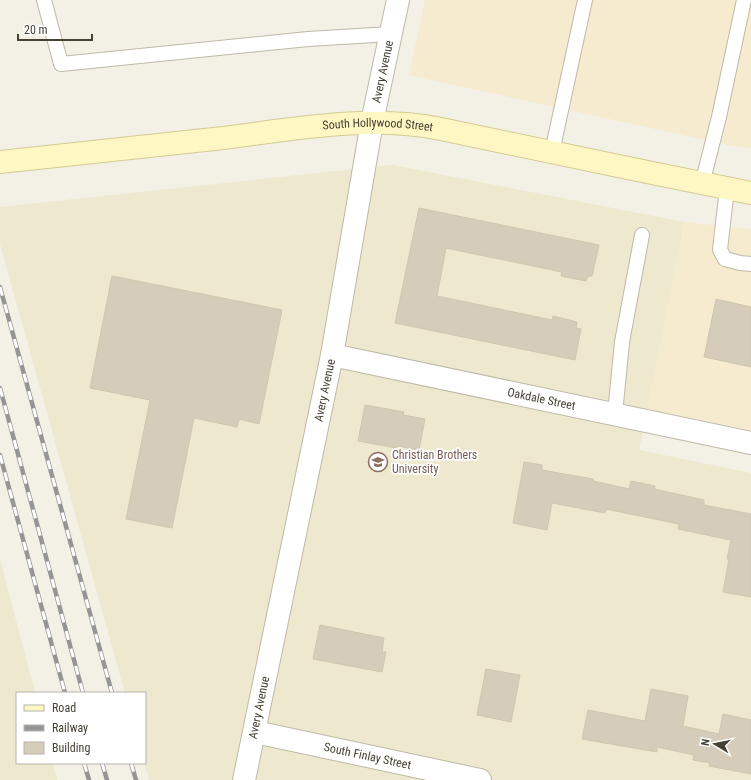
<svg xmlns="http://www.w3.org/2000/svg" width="751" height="780" font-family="'Roboto Condensed',sans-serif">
  <rect width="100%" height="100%" fill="#f3f0e5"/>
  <g fill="#f6eacf">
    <path d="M 425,0 L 751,0 L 751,148 L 733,146 L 409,75 Z"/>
    <path d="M 684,222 L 751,229 L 751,430 L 647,409 Z"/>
  </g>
  <g fill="#ede8ce">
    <path d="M 393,165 L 684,222 L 639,450 L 751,473 L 751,780 L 149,780 L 144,763 L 145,763 L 145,693 L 125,693 L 0,244 L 0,207 Z"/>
    <path d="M 0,559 L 35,693 L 17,693 L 17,763 L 53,763 L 57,780 L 0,780 Z"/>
  </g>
  <g fill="#d5cdba" stroke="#d0c6ad">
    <path d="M 419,208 L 599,245 L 592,276 L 588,276 L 586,281 L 561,276 L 562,272 L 446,248 L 437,296 L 552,320 L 553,316 L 577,322 L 576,328 L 581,329 L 575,360 L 395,323 Z"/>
    <path d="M 112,276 L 282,310 L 259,424 L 239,419 L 237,427 L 194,418 L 172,528 L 126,519 L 150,400 L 90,388 Z"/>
    <path d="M 716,299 L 751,307 L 751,367 L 704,357 Z"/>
    <path d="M 365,405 L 404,412 L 403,415 L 425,419 L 419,450 L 397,446 L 396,448 L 358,441 Z"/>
    <path d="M 524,462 L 542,465 L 542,470 L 593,479 L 593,481 L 629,489 L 631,481 L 655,486 L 654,489 L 704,500 L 704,505 L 751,514 L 751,597 L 723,592 L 729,559 L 727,559 L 731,540 L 678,529 L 679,524 L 606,509 L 605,513 L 552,503 L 547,530 L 513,523 Z"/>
    <path d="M 320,625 L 384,638 L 382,652 L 386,652 L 382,672 L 313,659 Z"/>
    <path d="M 486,669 L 520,675 L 511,722 L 477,715 Z"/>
    <path d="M 651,689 L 688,696 L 683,726 L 719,734 L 723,714 L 751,720 L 751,774 L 709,766 L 710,763 L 693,760 L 694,755 L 657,747 L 657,752 L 582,739 L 588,710 L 645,721 Z"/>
  </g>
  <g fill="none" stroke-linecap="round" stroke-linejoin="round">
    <g stroke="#bfb9a7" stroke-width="16">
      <g id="service">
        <path d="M 44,0 L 61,64 L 308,39 L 391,34"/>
        <path d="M 552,152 L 585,0"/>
        <path d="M 702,184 L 719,117 L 744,0"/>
        <path d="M 727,188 L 720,250 L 725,259 L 740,263 L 751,264"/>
        <path d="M 615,414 L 622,342 L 642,235"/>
      </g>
    </g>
    <g stroke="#bfb9a7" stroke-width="24">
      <g id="minor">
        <path id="s1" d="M 332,355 L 751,443"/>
        <path id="s2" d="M 255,732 L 480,780"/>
      </g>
    </g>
    <g stroke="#bfb9a7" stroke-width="24">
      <g id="tertiary">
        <path id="s3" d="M 244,780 L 332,355 L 372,122 L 398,0"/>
      </g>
    </g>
    <g stroke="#d5cb93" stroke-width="24">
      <g id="secondary">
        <path id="s4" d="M 0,162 C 71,154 143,147 214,139 C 290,130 366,114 441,129 L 652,173 L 751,193"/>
      </g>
    </g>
    <use href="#service" stroke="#fff" stroke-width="14"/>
    <use href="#minor" stroke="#fff" stroke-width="22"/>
    <use href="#tertiary" stroke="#fff" stroke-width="22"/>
    <use href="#secondary" stroke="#fff7c3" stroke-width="22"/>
    <g stroke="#959595" stroke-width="4.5">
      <g id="rail">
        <path d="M 0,287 L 112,693"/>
        <path d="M 0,388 L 83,693"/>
        <path d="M 0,455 L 65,693"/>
        <path d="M 84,763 L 89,780"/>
        <path d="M 102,763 L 107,780"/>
        <path d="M 131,763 L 136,780"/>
      </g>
    </g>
    <use href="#rail" stroke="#fff" stroke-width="3" stroke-dasharray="9" stroke-linecap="butt"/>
  </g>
  <defs>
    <g id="university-ring" transform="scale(1)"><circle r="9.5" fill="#fff" stroke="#8d6e63" stroke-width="1.5"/><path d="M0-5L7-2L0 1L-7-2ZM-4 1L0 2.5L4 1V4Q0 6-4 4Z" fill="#8d6e63"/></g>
  </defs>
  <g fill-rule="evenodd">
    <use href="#university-ring" x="378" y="462"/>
  </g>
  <g text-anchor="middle" stroke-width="3.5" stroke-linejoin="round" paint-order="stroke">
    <g font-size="12" fill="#464134" stroke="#fff">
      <text dy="4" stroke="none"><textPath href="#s3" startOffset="722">Avery Avenue</textPath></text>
      <text dy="4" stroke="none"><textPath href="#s4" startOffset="380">South Hollywood Street</textPath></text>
      <text dy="4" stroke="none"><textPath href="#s3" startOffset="398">Avery Avenue</textPath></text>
      <text dy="4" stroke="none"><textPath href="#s1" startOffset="214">Oakdale Street</textPath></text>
      <text dy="4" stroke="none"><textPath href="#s3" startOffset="74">Avery Avenue</textPath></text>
      <text dy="4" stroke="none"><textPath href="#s2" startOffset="115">South Finlay Street</textPath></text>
    </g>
    <g font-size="12" fill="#785e54" stroke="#fff" text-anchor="start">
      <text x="392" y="459">Christian Brothers<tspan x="392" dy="14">University</tspan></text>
    </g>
  </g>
  <rect x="16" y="692" width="130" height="72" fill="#ffffff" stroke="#b5b3ae"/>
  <rect x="24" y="705" width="20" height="6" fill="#fff7c3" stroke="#b5b3ae"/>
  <text x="52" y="712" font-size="12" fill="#464134">Road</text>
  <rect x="24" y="725" width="20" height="6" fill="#959595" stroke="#b5b3ae"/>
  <text x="52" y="732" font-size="12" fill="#464134">Railway</text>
  <rect x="24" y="742" width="20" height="12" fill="#d5cdba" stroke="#b5b3ae"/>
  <text x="52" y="752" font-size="12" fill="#464134">Building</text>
  <g transform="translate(715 744) rotate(280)" stroke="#ffffff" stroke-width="3" paint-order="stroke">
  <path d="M0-3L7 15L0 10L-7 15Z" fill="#464134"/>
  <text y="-6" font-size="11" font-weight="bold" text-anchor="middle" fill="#464134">N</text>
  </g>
  <path d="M18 34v6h74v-6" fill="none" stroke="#464134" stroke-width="2"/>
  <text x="24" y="34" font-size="12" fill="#464134" stroke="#ffffff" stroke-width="3" paint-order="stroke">20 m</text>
</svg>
